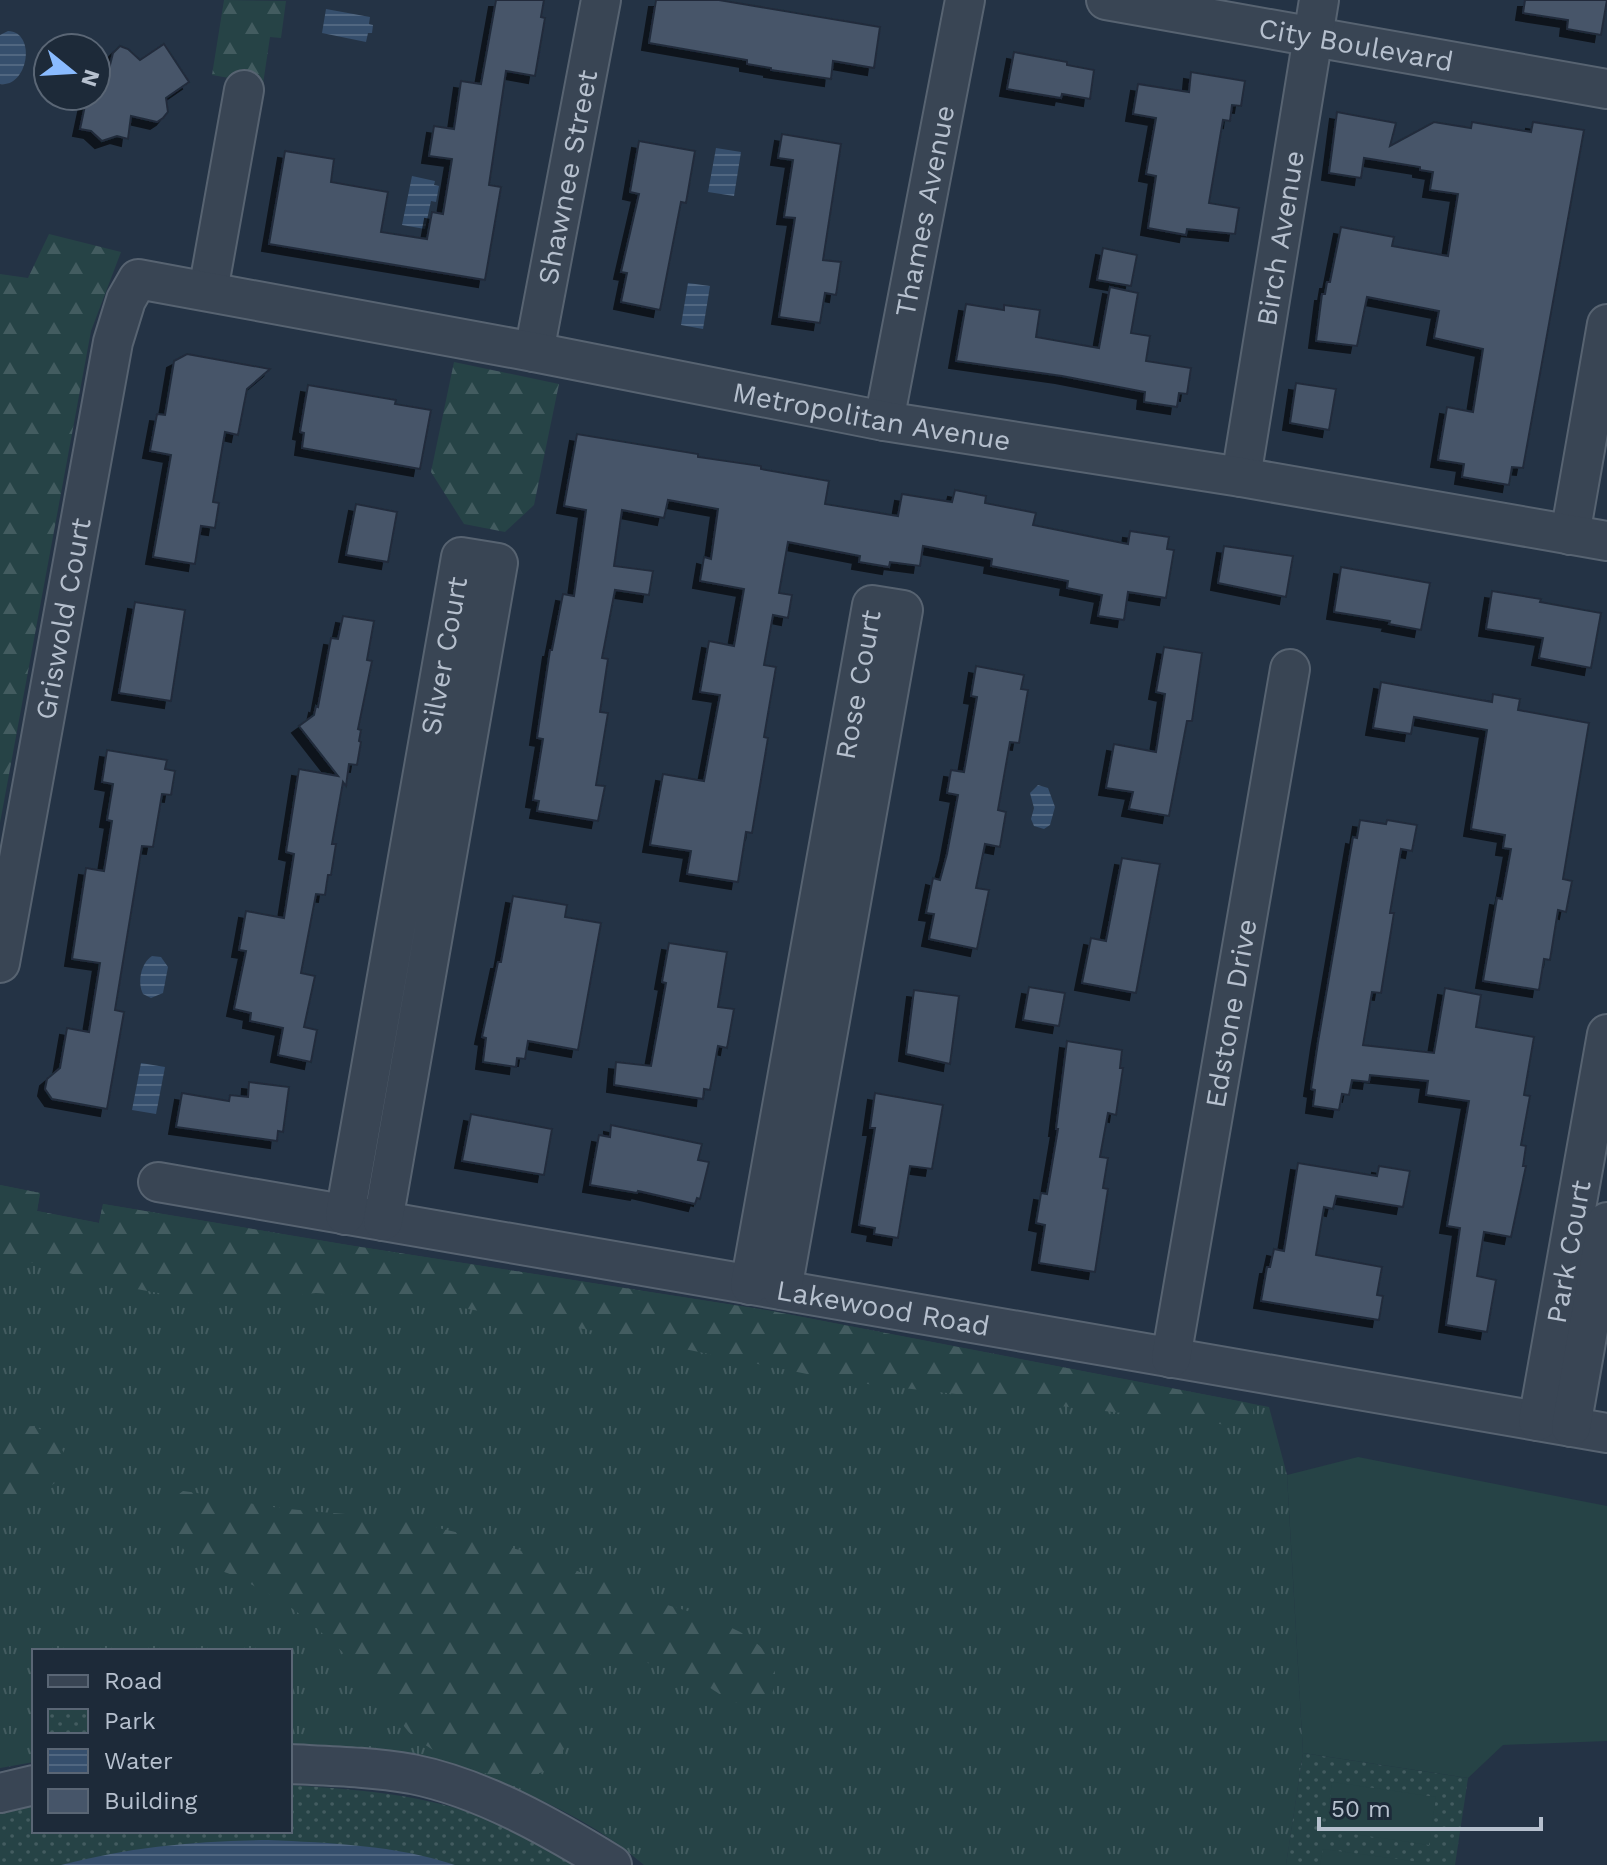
<svg xmlns="http://www.w3.org/2000/svg" width="1607" height="1865" font-family="'Work Sans',sans-serif">
  <defs>
    <pattern id="grass-tufts" width="24" height="20" patternUnits="userSpaceOnUse" patternTransform="scale(2)"><rect width="24" height="20" fill="#264346"/><path d="M3 7l-1-3M5 7V3M7 7l1-3M15 17l-1-3M17 17v-4M19 17l1-3" fill="none" stroke="#435c60"/></pattern>
    <pattern id="forest-firs" width="22" height="20" patternUnits="userSpaceOnUse" patternTransform="scale(2)"><rect width="22" height="20" fill="#264346"/><path d="M5 1l3.5 6h-7zM16 11l3.5 6h-7z" fill="#435c60"/></pattern>
    <pattern id="park-dots" width="8" height="8" patternUnits="userSpaceOnUse" patternTransform="scale(2)"><rect width="8" height="8" fill="#264346"/><path d="M2 2h.1M6 6h.1" fill="none" stroke="#435c60" stroke-width="1.8" stroke-linecap="round"/></pattern>
    <pattern id="water-rules" width="6" height="5" patternUnits="userSpaceOnUse" patternTransform="scale(2)"><rect width="6" height="5" fill="#364f6d"/><path d="M0 2.5h6" fill="none" stroke="#516781"/></pattern>
    <filter id="shadow"><feDropShadow dx="-7" dy="7" stdDeviation="0" flood-color="#0009"/></filter>
  </defs>
  <rect width="100%" height="100%" fill="#243345"/>
  <path fill="url(#grass-tufts)" d="M 0,1185 L 40,1193 L 37,1211 L 99,1223 L 103,1204 L 348,1245 L 766,1310 L 1269,1407 L 1287,1475 L 1303,1753 L 1286,1865 L 644,1865 C 547,1782 415,1752 290,1745 L 290,1651 L 34,1651 L 34,1762 L 0,1768 Z"/>
  <g fill="url(#forest-firs)">
    <path d="M 224,0 L 286,1 L 281,38 L 270,37 L 263,84 L 212,75 Z"/>
    <path d="M 49,234 L 121,252 L 91,331 L 0,823 L 0,274 L 28,278 Z"/>
    <path d="M 454,362 L 559,384 L 534,505 L 505,532 L 464,524 L 431,472 Z"/>
    <path d="M 0,1185 L 40,1193 L 37,1211 L 99,1223 L 103,1204 L 348,1245 L 766,1310 L 1249,1403 L 1253,1408 L 1253,1419 L 1246,1427 L 841,1381 L 601,1332 L 416,1300 L 316,1293 L 219,1304 L 109,1284 L 0,1254 Z"/>
    <path d="M 33,1426 L 55,1436 L 67,1459 L 63,1478 L 42,1491 L 0,1499 L 0,1428 Z"/>
    <path d="M 183,1491 C 209,1494 234,1501 260,1505 C 308,1513 358,1513 406,1521 C 439,1527 474,1537 506,1546 C 557,1561 605,1583 655,1601 C 696,1615 802,1636 769,1701 C 726,1712 723,1690 690,1677 C 657,1664 624,1655 588,1654 C 564,1682 578,1686 575,1716 C 573,1733 564,1753 552,1765 C 517,1798 443,1760 413,1736 C 401,1726 394,1708 384,1696 C 364,1671 313,1622 287,1605 C 271,1595 255,1586 239,1578 C 225,1571 207,1568 194,1559 C 176,1548 169,1519 171,1500 Z"/>
  </g>
  <g fill="url(#park-dots)">
    <path d="M 1303,1753 L 1468,1778 L 1455,1865 L 1286,1865 Z"/>
    <path d="M 290,1785 C 366,1790 435,1795 506,1826 C 530,1836 553,1852 576,1865 L 0,1865 L 0,1810 L 34,1805 L 34,1831 L 290,1831 Z"/>
  </g>
  <g fill="#264346">
    <path d="M 1358,1457 L 1607,1506 L 1607,1741 L 1503,1745 L 1468,1778 L 1303,1753 L 1287,1475 Z"/>
    <path d="M 1332,1782 L 1436,1797 L 1429,1845 L 1326,1830 Z"/>
    <path d="M 1323,1849 L 1427,1863 L 1427,1865 L 1320,1865 Z"/>
  </g>
  <g fill="url(#water-rules)">
    <path d="M 326,9 L 370,17 L 369,24 L 373,25 L 372,33 L 368,33 L 366,42 L 322,33 Z"/>
    <path d="M 8,31 C 37,32 28,88 0,84 L 0,35 Z"/>
    <path d="M 716,148 L 741,152 L 734,196 L 708,192 Z"/>
    <path d="M 412,176 L 435,181 L 434,185 L 439,186 L 436,202 L 431,201 L 425,229 L 402,225 Z"/>
    <path d="M 688,283 L 710,286 L 703,329 L 681,325 Z"/>
    <path d="M 1038,785 L 1048,788 L 1055,807 L 1050,825 L 1044,829 L 1034,826 L 1031,819 L 1034,808 L 1030,793 Z"/>
    <path d="M 152,956 L 161,957 L 168,967 L 163,993 L 151,998 L 143,994 C 137,982 141,963 152,956 Z"/>
    <path d="M 141,1063 L 165,1067 L 156,1114 L 132,1110 Z"/>
    <path d="M 268,1840 C 331,1843 395,1845 455,1865 L 61,1865 C 129,1847 197,1841 268,1840 Z"/>
  </g>
  <g fill="#465569" stroke="#202c3b" stroke-width="2" filter="url(#shadow)">
    <path d="M 496,0 L 544,0 L 541,17 L 545,18 L 535,76 L 506,71 L 489,185 L 501,187 L 485,280 L 269,244 L 285,151 L 334,159 L 331,182 L 388,192 L 381,232 L 427,239 L 432,212 L 443,214 L 452,159 L 429,156 L 434,126 L 454,129 L 461,81 L 481,84 Z"/>
    <path d="M 656,0 L 719,0 L 880,27 L 874,68 L 833,61 L 831,79 L 771,70 L 771,68 L 747,64 L 747,60 L 649,43 Z"/>
    <path d="M 1525,0 L 1607,0 L 1601,35 L 1567,29 L 1568,20 L 1523,13 Z"/>
    <path d="M 164,44 L 189,82 L 166,98 L 168,112 L 163,118 L 157,122 L 131,116 L 128,139 L 117,136 L 102,141 L 91,131 L 80,129 L 87,96 L 96,96 L 96,78 L 109,69 L 113,53 L 120,46 L 128,49 L 140,60 Z"/>
    <path d="M 1014,52 L 1067,62 L 1067,65 L 1094,70 L 1090,99 L 1062,94 L 1061,98 L 1007,89 Z"/>
    <path d="M 1191,72 L 1245,81 L 1241,106 L 1232,105 L 1230,121 L 1223,120 L 1209,203 L 1239,208 L 1235,234 L 1187,229 L 1186,235 L 1148,228 L 1156,176 L 1146,174 L 1156,118 L 1133,114 L 1138,84 L 1189,92 Z"/>
    <path d="M 1337,112 L 1396,123 L 1390,146 L 1434,122 L 1471,128 L 1472,122 L 1531,132 L 1533,122 L 1584,130 L 1523,468 L 1512,467 L 1509,485 L 1462,477 L 1464,464 L 1438,460 L 1447,407 L 1473,412 L 1483,349 L 1434,338 L 1439,311 L 1367,297 L 1357,346 L 1316,341 L 1322,294 L 1325,294 L 1327,282 L 1330,282 L 1341,227 L 1394,237 L 1392,246 L 1448,256 L 1458,194 L 1430,190 L 1433,172 L 1420,170 L 1420,167 L 1364,158 L 1361,178 L 1329,173 Z"/>
    <path d="M 782,134 L 841,144 L 823,260 L 841,262 L 836,295 L 825,293 L 820,323 L 779,317 L 795,218 L 784,217 L 793,160 L 778,158 Z"/>
    <path d="M 639,141 L 695,151 L 686,203 L 681,202 L 660,310 L 621,302 L 627,273 L 621,272 L 639,194 L 630,192 Z"/>
    <path d="M 1103,248 L 1137,255 L 1131,286 L 1097,280 Z"/>
    <path d="M 1110,287 L 1138,293 L 1131,333 L 1150,336 L 1146,361 L 1191,368 L 1187,394 L 1179,393 L 1177,407 L 1144,402 L 1145,392 L 1062,376 L 956,361 L 966,304 L 1004,310 L 1004,305 L 1040,310 L 1036,337 L 1099,348 Z"/>
    <path d="M 187,354 L 270,369 L 247,389 L 238,435 L 225,432 L 213,502 L 219,503 L 215,528 L 201,526 L 195,564 L 153,557 L 171,455 L 150,451 L 157,414 L 165,415 L 174,361 Z"/>
    <path d="M 1296,383 L 1336,389 L 1329,430 L 1290,423 Z"/>
    <path d="M 308,385 L 396,400 L 395,404 L 431,410 L 420,469 L 302,448 L 304,433 L 300,432 Z"/>
    <path d="M 577,434 L 698,454 L 698,457 L 761,466 L 761,469 L 829,481 L 825,504 L 898,516 L 902,494 L 952,502 L 955,490 L 986,496 L 985,503 L 1036,513 L 1033,525 L 1128,544 L 1130,531 L 1169,537 L 1167,549 L 1174,550 L 1166,598 L 1128,592 L 1124,620 L 1098,616 L 1102,595 L 1067,588 L 1068,581 L 991,566 L 992,559 L 923,546 L 920,566 L 890,562 L 889,567 L 859,562 L 860,556 L 788,542 L 779,593 L 792,595 L 788,618 L 773,615 L 764,665 L 776,667 L 764,737 L 768,738 L 752,833 L 746,832 L 738,882 L 687,874 L 691,851 L 650,845 L 663,774 L 704,781 L 720,695 L 700,692 L 709,641 L 734,646 L 744,589 L 700,581 L 704,557 L 711,559 L 718,509 L 668,500 L 664,518 L 622,510 L 614,566 L 653,571 L 649,595 L 615,590 L 602,658 L 608,659 L 600,712 L 608,713 L 596,785 L 605,786 L 598,821 L 537,811 L 539,801 L 533,800 L 543,739 L 537,738 L 550,650 L 552,650 L 563,594 L 574,596 L 586,510 L 564,506 Z"/>
    <path d="M 356,504 L 397,512 L 388,562 L 346,555 Z"/>
    <path d="M 1224,546 L 1293,556 L 1286,597 L 1218,583 Z"/>
    <path d="M 1341,567 L 1430,583 L 1421,630 L 1389,624 L 1390,621 L 1334,612 Z"/>
    <path d="M 1492,591 L 1541,599 L 1540,602 L 1601,613 L 1591,668 L 1539,658 L 1543,638 L 1486,629 Z"/>
    <path d="M 135,602 L 185,610 L 171,701 L 119,693 Z"/>
    <path d="M 343,616 L 374,621 L 367,660 L 372,661 L 358,729 L 361,730 L 359,741 L 361,742 L 357,765 L 349,764 L 346,786 L 343,782 L 332,844 L 336,844 L 331,875 L 328,875 L 325,895 L 316,894 L 301,973 L 315,976 L 304,1027 L 317,1030 L 311,1062 L 278,1055 L 283,1028 L 250,1021 L 251,1013 L 234,1009 L 246,951 L 239,950 L 246,911 L 284,918 L 294,854 L 286,852 L 299,769 L 338,776 L 299,726 L 314,715 L 316,706 L 318,707 L 331,638 L 338,639 Z"/>
    <path d="M 1164,647 L 1202,653 L 1192,721 L 1187,721 L 1169,816 L 1129,809 L 1133,792 L 1106,788 L 1114,744 L 1156,752 L 1165,694 L 1156,692 Z"/>
    <path d="M 976,666 L 1024,675 L 1021,689 L 1028,690 L 1019,743 L 1010,742 L 998,810 L 1006,812 L 1000,847 L 985,844 L 976,888 L 989,890 L 977,949 L 929,939 L 934,914 L 926,913 L 933,878 L 940,880 L 947,854 L 958,795 L 947,793 L 951,770 L 964,772 L 977,697 L 971,696 Z"/>
    <path d="M 1381,682 L 1492,702 L 1493,694 L 1520,699 L 1518,710 L 1589,723 L 1563,879 L 1572,881 L 1566,912 L 1558,910 L 1550,960 L 1544,959 L 1539,990 L 1483,981 L 1497,898 L 1502,899 L 1511,849 L 1503,848 L 1505,835 L 1471,829 L 1487,730 L 1414,717 L 1411,734 L 1373,728 Z"/>
    <path d="M 107,750 L 167,760 L 165,769 L 175,771 L 171,795 L 162,794 L 153,847 L 142,846 L 115,1010 L 124,1012 L 107,1109 L 52,1099 L 45,1089 L 47,1079 L 60,1068 L 67,1028 L 89,1032 L 100,963 L 72,959 L 86,868 L 104,871 L 112,821 L 107,820 L 113,784 L 102,782 Z"/>
    <path d="M 1360,820 L 1386,824 L 1387,820 L 1417,825 L 1412,851 L 1401,849 L 1390,913 L 1394,913 L 1381,993 L 1372,992 L 1363,1045 L 1434,1053 L 1445,988 L 1481,995 L 1476,1027 L 1534,1037 L 1524,1095 L 1530,1096 L 1521,1145 L 1526,1146 L 1523,1166 L 1526,1166 L 1511,1237 L 1484,1232 L 1477,1276 L 1496,1280 L 1487,1332 L 1446,1325 L 1460,1228 L 1447,1226 L 1469,1101 L 1426,1095 L 1428,1081 L 1370,1075 L 1369,1082 L 1352,1080 L 1349,1095 L 1342,1094 L 1339,1110 L 1313,1106 L 1315,1090 L 1311,1089 L 1318,1042 L 1353,837 L 1357,838 Z"/>
    <path d="M 1122,858 L 1160,864 L 1136,993 L 1082,983 L 1091,938 L 1106,941 Z"/>
    <path d="M 513,896 L 567,905 L 565,917 L 601,923 L 578,1050 L 528,1041 L 525,1059 L 517,1058 L 516,1067 L 483,1062 L 486,1038 L 482,1037 L 498,962 L 501,962 Z"/>
    <path d="M 669,943 L 727,952 L 718,1007 L 734,1009 L 727,1048 L 718,1046 L 710,1090 L 704,1089 L 703,1099 L 614,1085 L 616,1062 L 651,1066 L 666,983 L 662,982 Z"/>
    <path d="M 1029,987 L 1065,993 L 1059,1026 L 1023,1020 Z"/>
    <path d="M 914,990 L 959,996 L 950,1064 L 906,1054 Z"/>
    <path d="M 1067,1041 L 1122,1050 L 1120,1068 L 1123,1068 L 1116,1115 L 1108,1113 L 1100,1157 L 1108,1158 L 1103,1188 L 1108,1189 L 1095,1272 L 1039,1263 L 1045,1225 L 1036,1223 L 1041,1193 L 1047,1194 L 1058,1129 L 1056,1129 Z"/>
    <path d="M 249,1082 L 289,1087 L 283,1132 L 278,1131 L 277,1141 L 176,1127 L 182,1093 L 229,1101 L 230,1095 L 248,1097 Z"/>
    <path d="M 875,1093 L 943,1105 L 932,1169 L 910,1166 L 898,1238 L 874,1234 L 875,1228 L 859,1225 L 875,1128 L 870,1128 Z"/>
    <path d="M 471,1114 L 552,1129 L 544,1175 L 462,1161 Z"/>
    <path d="M 611,1125 L 702,1144 L 698,1160 L 709,1162 L 700,1199 L 697,1198 L 695,1204 L 638,1191 L 637,1193 L 590,1185 L 599,1135 L 610,1137 Z"/>
    <path d="M 1298,1163 L 1377,1176 L 1379,1166 L 1410,1171 L 1403,1207 L 1336,1196 L 1333,1209 L 1324,1207 L 1316,1255 L 1382,1267 L 1377,1295 L 1383,1296 L 1379,1320 L 1261,1301 L 1267,1267 L 1270,1267 L 1274,1249 L 1284,1251 Z"/>
  </g>
  <g fill="none" stroke-linecap="round" stroke-linejoin="round">
    <g stroke="#576371" stroke-width="42">
      <g id="minor">
        <path id="s1" d="M 1106,0 L 1607,89"/>
        <path d="M 208,291 L 244,90"/>
        <path id="s2" d="M 534,352 L 601,0"/>
        <path id="s3" d="M 884,421 L 965,0"/>
        <path id="s4" d="M 1241,477 L 1319,0"/>
        <path d="M 1570,535 L 1607,324"/>
        <path id="s5" d="M 0,963 L 113,342 L 126,300 L 138,279 L 534,352 L 884,421 L 1241,477 L 1607,541"/>
        <path id="s6" d="M 158,1182 L 1607,1433"/>
        <path id="s7" d="M 345,1215 L 461,557 L 498,563 L 383,1221"/>
        <path id="s8" d="M 750,1285 L 872,605 L 903,610 L 782,1290"/>
        <path id="s9" d="M 1171,1358 L 1290,669"/>
        <path id="s10" d="M 1538,1421 L 1607,1034"/>
        <path d="M 1571,1427 L 1607,1222"/>
        <path d="M 290,1764 C 330,1766 372,1767 412,1774 C 482,1788 552,1828 612,1865"/>
        <path d="M 0,1793 L 34,1785"/>
      </g>
    </g>
    <use href="#minor" stroke="#394554" stroke-width="38"/>
  </g>
  <g text-anchor="middle" stroke-width="8" stroke-linejoin="round" paint-order="stroke">
    <g font-size="28" fill="#b6c0ce" stroke="#1d2a39">
      <text dy="10" stroke="none"><textPath href="#s1" startOffset="254">City Boulevard</textPath></text>
      <text dy="10" stroke="none"><textPath href="#s2" startOffset="178">Shawnee Street</textPath></text>
      <text dy="10" stroke="none"><textPath href="#s3" startOffset="214">Thames Avenue</textPath></text>
      <text dy="10" stroke="none"><textPath href="#s4" startOffset="242">Birch Avenue</textPath></text>
      <text dy="10" stroke="none"><textPath href="#s5" startOffset="1446">Metropolitan Avenue</textPath></text>
      <text dy="10" stroke="none"><textPath href="#s5" startOffset="350">Griswold Court</textPath></text>
      <text dy="10" stroke="none"><textPath href="#s7" startOffset="568">Silver Court</textPath></text>
      <text dy="10" stroke="none"><textPath href="#s8" startOffset="610">Rose Court</textPath></text>
      <text dy="10" stroke="none"><textPath href="#s9" startOffset="350">Edstone Drive</textPath></text>
      <text dy="10" stroke="none"><textPath href="#s10" startOffset="172">Park Court</textPath></text>
      <text dy="10" stroke="none"><textPath href="#s6" startOffset="736">Lakewood Road</textPath></text>
    </g>
  </g>
  <rect x="32" y="1649" width="260" height="184" fill="#1d2a39" stroke="#5a6675" stroke-width="2"/>
  <rect x="48" y="1675" width="40" height="12" fill="#394554" stroke="#5a6675" stroke-width="2"/>
  <text x="104" y="1689" font-size="24" fill="#b6c0ce">Road</text>
  <rect x="48" y="1709" width="40" height="24" fill="url(#park-dots)" stroke="#5a6675" stroke-width="2"/>
  <text x="104" y="1729" font-size="24" fill="#b6c0ce">Park</text>
  <rect x="48" y="1749" width="40" height="24" fill="url(#water-rules)" stroke="#5a6675" stroke-width="2"/>
  <text x="104" y="1769" font-size="24" fill="#b6c0ce">Water</text>
  <rect x="48" y="1789" width="40" height="24" fill="#465569" stroke="#5a6675" stroke-width="2"/>
  <text x="104" y="1809" font-size="24" fill="#b6c0ce">Building</text>
  <g transform="translate(72 72) rotate(108)"><circle r="38" fill="#1d2a39" stroke="#5a6675" stroke-width="2"/>
  <path d="M0-6L14 30L0 20L-14 30Z" fill="#8abbff"/>
  <text y="-12" font-size="22" font-weight="bold" text-anchor="middle" fill="#b6c0ce">N</text>
  </g>
  <path d="M1319 1817v12h222v-12" fill="none" stroke="#b6c0ce" stroke-width="4"/>
  <text x="1331" y="1817" font-size="24" fill="#b6c0ce" stroke="#1d2a39" stroke-width="6" paint-order="stroke">50 m</text>
</svg>
